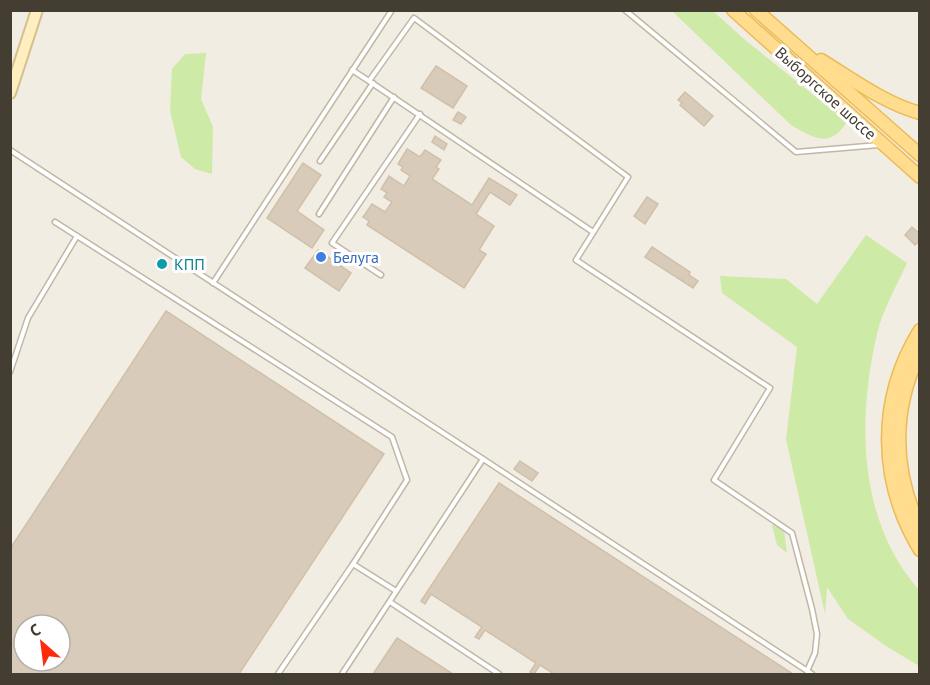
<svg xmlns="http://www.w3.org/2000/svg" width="930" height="685" font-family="'PT Sans',sans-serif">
  <rect width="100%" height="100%" fill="#f2ede2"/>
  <g fill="#ceeaa7">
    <path d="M 672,11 L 713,11 L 744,39 L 847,122 C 829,149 814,138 791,125 Z"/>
    <path d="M 206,53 L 201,99 L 213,127 L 212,174 L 195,169 L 181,157 L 170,111 L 172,69 L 185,54 Z"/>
    <path d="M 866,235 L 907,263 C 897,285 882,311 877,334 C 857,420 858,521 919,590 L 919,666 L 886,646 L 848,619 L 827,587 L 825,614 L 786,439 L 797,347 L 722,293 L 720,276 L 786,279 L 817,304 Z"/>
    <path d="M 774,523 L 784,530 L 787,553 L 777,545 L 772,526 Z"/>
  </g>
  <g fill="#d8cbba" stroke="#d0c0a9" stroke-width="1.5" fill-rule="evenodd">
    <path d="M 436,66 L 467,86 L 453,108 L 421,88 Z"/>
    <path d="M 685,92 L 713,116 L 704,126 L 680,105 L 682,103 L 678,100 Z"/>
    <path d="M 458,112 L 466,117 L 461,124 L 453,120 Z"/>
    <path d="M 435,136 L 447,144 L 444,150 L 432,142 Z"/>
    <path d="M 407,149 L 420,157 L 425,150 L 441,160 L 436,167 L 439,169 L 432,179 L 472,205 L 489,178 L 517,195 L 510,205 L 490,192 L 476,214 L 494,226 L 479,250 L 486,254 L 464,288 L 367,225 L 369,221 L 363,217 L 372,204 L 385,212 L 392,202 L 384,197 L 387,193 L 381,189 L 389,176 L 404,186 L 410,176 L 401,170 L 403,167 L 398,164 Z"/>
    <path d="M 303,163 L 321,175 L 297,211 L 324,230 L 312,248 L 267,218 Z"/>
    <path d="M 647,197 L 658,204 L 645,224 L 634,216 Z"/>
    <path d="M 912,227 L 920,234 L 920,240 L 915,245 L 905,235 Z"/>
    <path d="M 652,247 L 690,272 L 689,275 L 698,281 L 693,288 L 645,257 Z"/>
    <path d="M 318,250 L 351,273 L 339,291 L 305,268 Z"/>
    <path d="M 166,311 L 384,454 L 239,674 L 10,674 L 10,549 ZM 24,625 L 60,625 L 60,661 L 24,661 Z"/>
    <path d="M 520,461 L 538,473 L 532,481 L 514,469 Z"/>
    <path d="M 499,483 L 793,674 L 554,674 L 540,665 L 534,674 L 530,672 L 536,663 L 485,630 L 479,639 L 475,637 L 482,627 L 431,594 L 425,604 L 421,601 Z"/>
    <path d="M 397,638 L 453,674 L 373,674 Z"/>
  </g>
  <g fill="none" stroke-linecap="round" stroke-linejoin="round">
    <g stroke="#c1b7a7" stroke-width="7">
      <g id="service">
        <path d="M 625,10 L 796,152 L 879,145"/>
        <path d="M 352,70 L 369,81 L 414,18 L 628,177 L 576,260 L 770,388 L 714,480 L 792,533 L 812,609 L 817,634 L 815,653 L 807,671"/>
        <path d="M 369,81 L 593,232"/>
        <path d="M 10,150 L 812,674"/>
        <path d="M 320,161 L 373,83"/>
        <path d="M 319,214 L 394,97"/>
        <path d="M 55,222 L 392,437 L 407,480 L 353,564 L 278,674"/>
        <path d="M 381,275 L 332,243 L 420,114"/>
        <path d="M 213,283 L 392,10"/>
        <path d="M 10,372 L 28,318 L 77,236"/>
        <path d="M 353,564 L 396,591"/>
        <path d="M 390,602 L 499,674"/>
        <path d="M 342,674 L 483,459"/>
      </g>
    </g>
    <g stroke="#d5c18e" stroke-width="14">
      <path id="secondary" d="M 10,93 L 37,10"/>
    </g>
    <g stroke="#ebbb57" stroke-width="15">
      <g id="primary">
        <path d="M 733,10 L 920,177"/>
        <path d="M 756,10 L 920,155"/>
        <path d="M 821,60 C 852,79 884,103 920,113"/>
        <path d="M 920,330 C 877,399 878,481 920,550"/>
        <path d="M 920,352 C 892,410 893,470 920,528"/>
      </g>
    </g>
    <use href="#service" stroke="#fff" stroke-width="4"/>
    <use href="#secondary" stroke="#ffeebf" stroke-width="10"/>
    <use href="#primary" stroke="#ffdc8e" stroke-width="12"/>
  </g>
  <circle fill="#3f7fe0" stroke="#fff" stroke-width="2" cx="321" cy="257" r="6"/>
  <circle fill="#0f9aa8" stroke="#fff" stroke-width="2" cx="162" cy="264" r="6"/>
  <g text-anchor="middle" stroke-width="6" stroke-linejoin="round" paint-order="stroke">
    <g font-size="16" fill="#443d32" stroke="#fff">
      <text transform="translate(826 93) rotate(42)" y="6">Выборгское шоссе</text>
    </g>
    <g font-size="16" fill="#366cbe" stroke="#fff" text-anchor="start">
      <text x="333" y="263">Белуга</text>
    </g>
    <g font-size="16" fill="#0d838f" stroke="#fff" text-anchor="start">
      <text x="174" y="270">КПП</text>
    </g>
  </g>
  <rect width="930" height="685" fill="none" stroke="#443d32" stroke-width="24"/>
  <g transform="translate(42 643) rotate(332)"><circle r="28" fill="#ffffff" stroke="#b4b1ad" stroke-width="1.5"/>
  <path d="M0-4.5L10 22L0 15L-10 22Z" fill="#ff2b0c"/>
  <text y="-9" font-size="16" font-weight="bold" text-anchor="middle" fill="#443d32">С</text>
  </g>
</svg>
